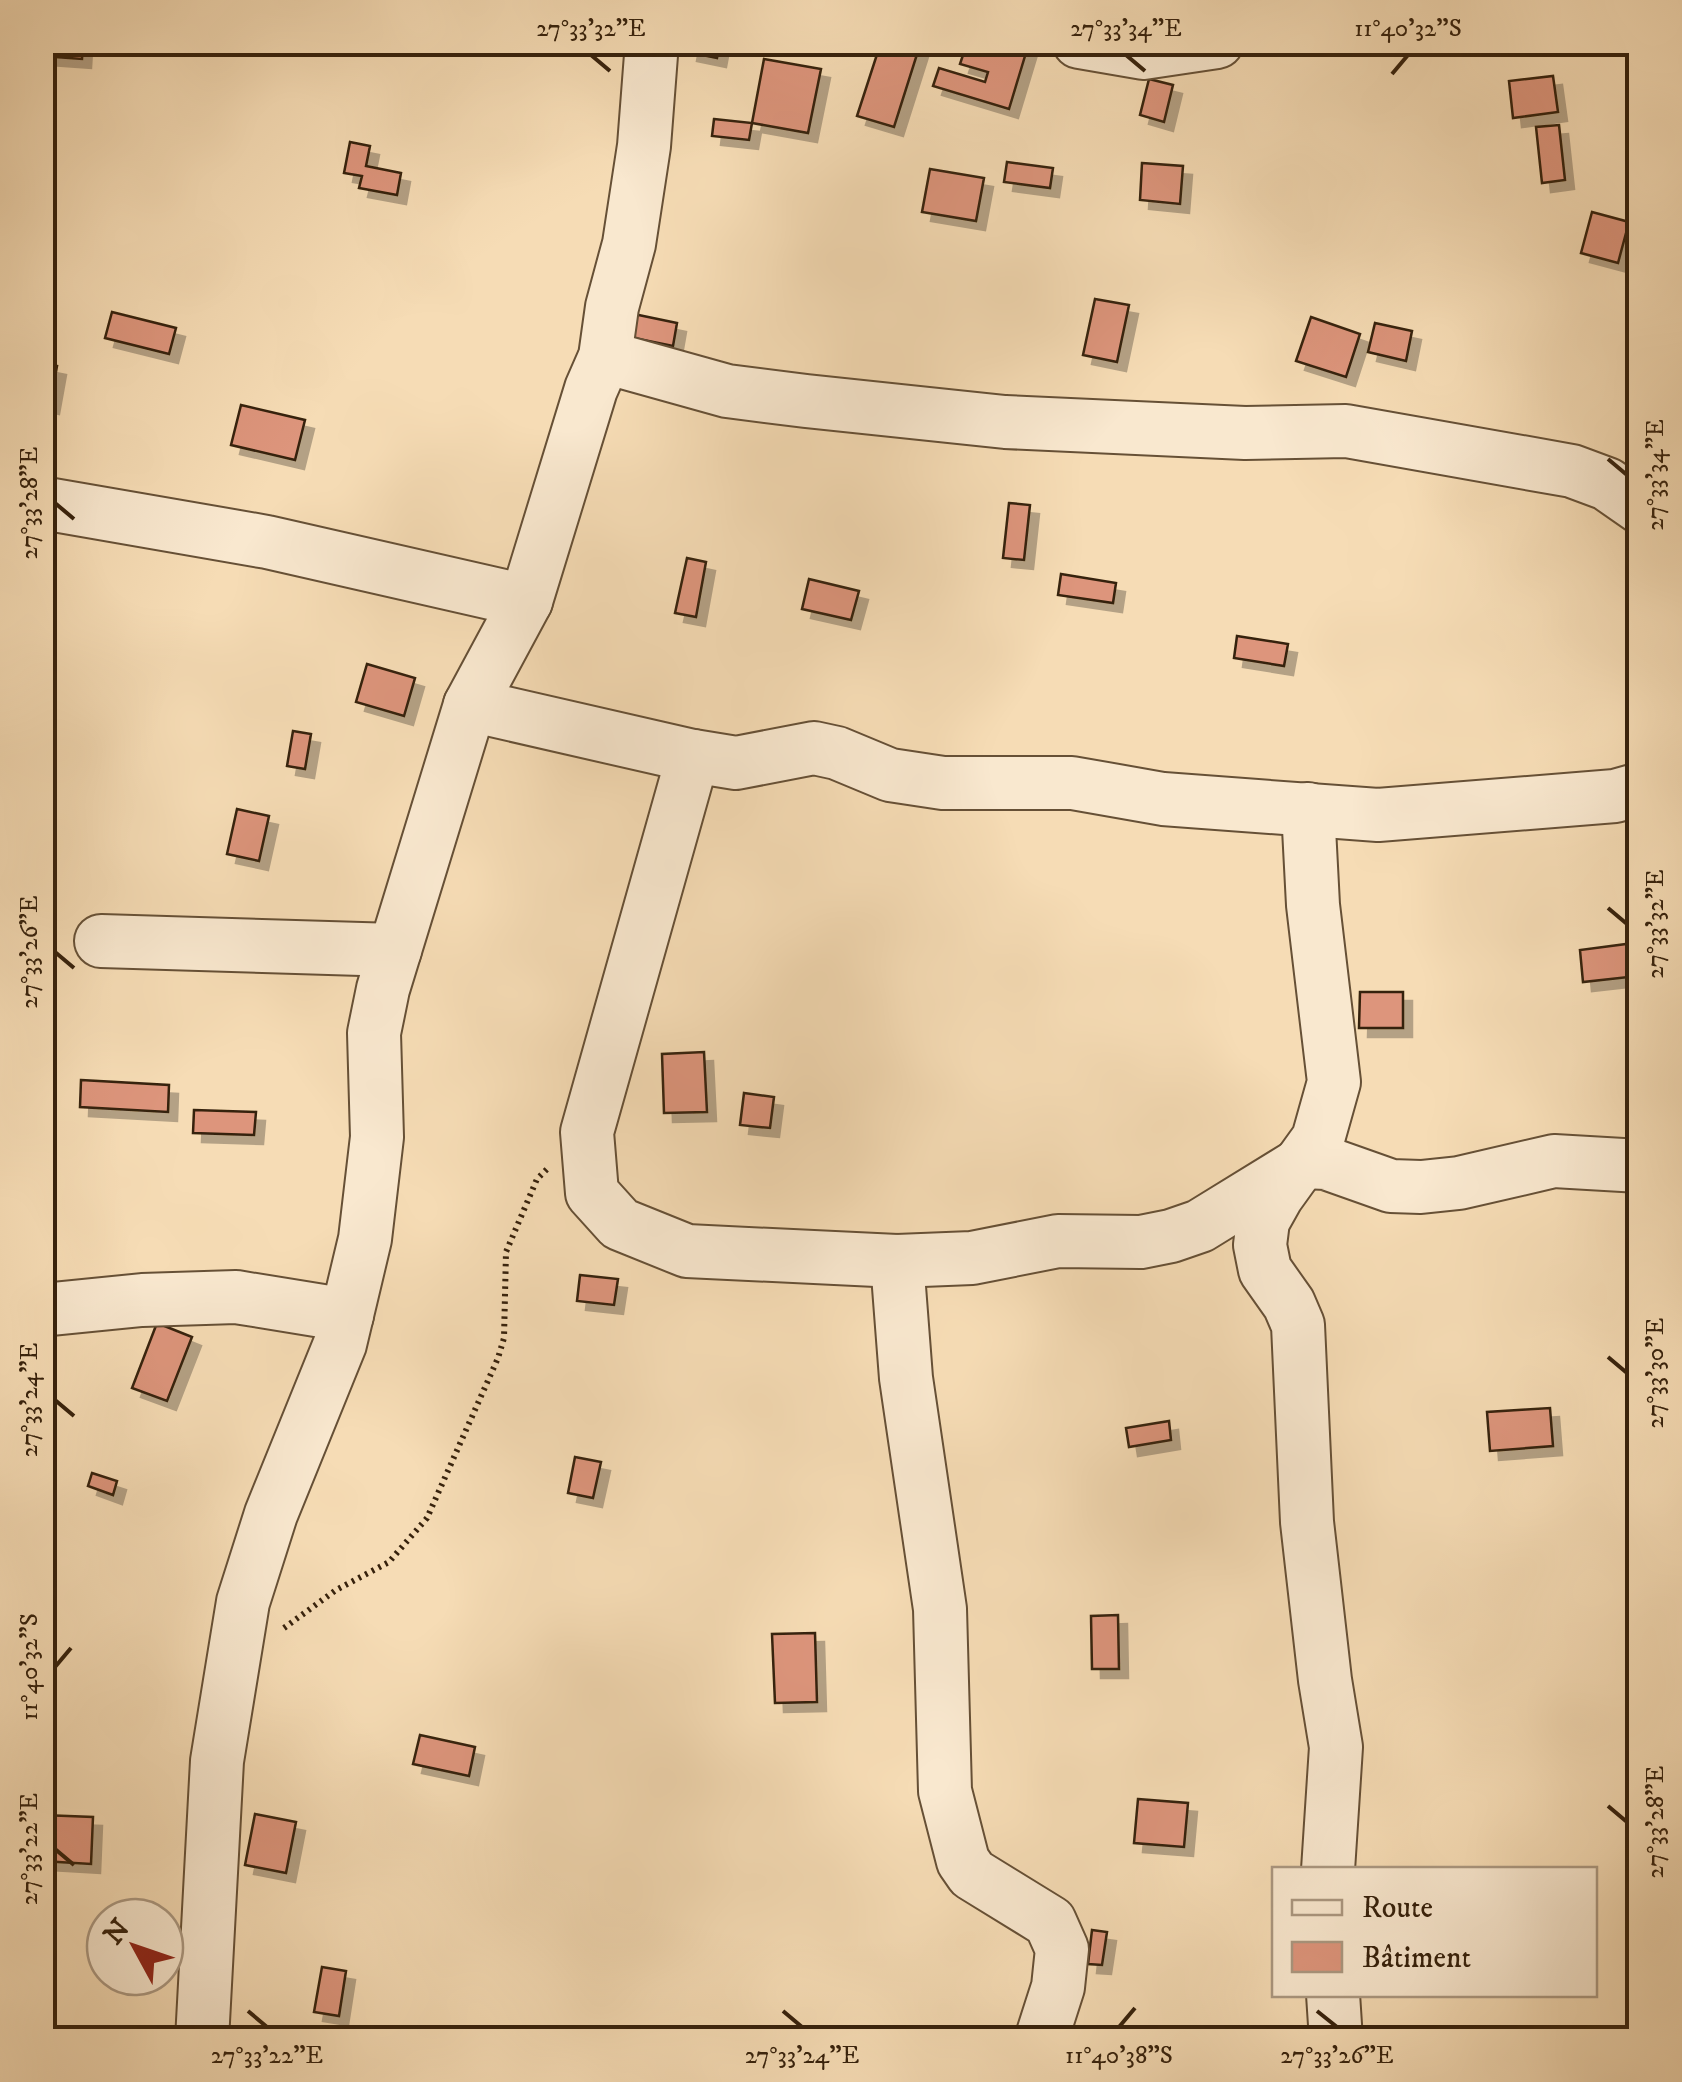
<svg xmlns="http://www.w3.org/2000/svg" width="1682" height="2082" font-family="'IM FELL DW Pica',serif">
  <defs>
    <filter id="shadow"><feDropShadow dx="9" dy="9" stdDeviation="0" flood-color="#0004"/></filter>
  </defs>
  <rect width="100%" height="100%" fill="#f6dcb5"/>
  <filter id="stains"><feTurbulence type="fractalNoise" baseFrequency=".002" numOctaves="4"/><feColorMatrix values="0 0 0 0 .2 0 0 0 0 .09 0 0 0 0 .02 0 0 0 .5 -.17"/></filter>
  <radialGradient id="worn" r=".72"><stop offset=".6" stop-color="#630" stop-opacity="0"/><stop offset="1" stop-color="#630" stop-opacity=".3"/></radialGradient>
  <g fill="#dd957c" stroke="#36210c" stroke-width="2.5" filter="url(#shadow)">
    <path d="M 42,42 L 83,42 L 82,59 L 42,56 Z"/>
    <path d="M 690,42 L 720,42 L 717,58 L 688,52 Z"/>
    <path d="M 881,42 L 903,42 L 919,48 L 894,127 L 857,116 Z"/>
    <path d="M 996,42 L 1028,46 L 1009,109 L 933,86 L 939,68 L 985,82 L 988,72 L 960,64 L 966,46 L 993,54 Z"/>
    <path d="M 764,59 L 821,69 L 808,133 L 752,123 Z"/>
    <path d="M 1553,76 L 1558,112 L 1513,118 L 1509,81 Z"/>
    <path d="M 1149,79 L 1173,85 L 1164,122 L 1140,115 Z"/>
    <path d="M 714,119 L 752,123 L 749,140 L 712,136 Z"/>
    <path d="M 1559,125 L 1565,180 L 1542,183 L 1536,127 Z"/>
    <path d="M 350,142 L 370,146 L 366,166 L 401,173 L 397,195 L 359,188 L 362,176 L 344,173 Z"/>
    <path d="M 1007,162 L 1053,168 L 1050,188 L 1004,182 Z"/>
    <path d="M 1142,163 L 1183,166 L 1180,204 L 1140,200 Z"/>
    <path d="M 930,169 L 984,178 L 976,221 L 922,212 Z"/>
    <path d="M 1592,212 L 1629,222 L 1618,263 L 1581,253 Z"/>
    <path d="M 1095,299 L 1129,305 L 1117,362 L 1083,355 Z"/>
    <path d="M 112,312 L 176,328 L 169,354 L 105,338 Z"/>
    <path d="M 629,313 L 677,323 L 673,346 L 624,336 Z"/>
    <path d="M 1311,317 L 1360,334 L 1346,377 L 1296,361 Z"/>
    <path d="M 1375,323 L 1412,331 L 1406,361 L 1368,352 Z"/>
    <path d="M 42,363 L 57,366 L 50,405 L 42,403 Z"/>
    <path d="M 241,405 L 305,420 L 295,460 L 231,445 Z"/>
    <path d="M 1009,503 L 1030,505 L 1024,560 L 1003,558 Z"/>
    <path d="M 687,558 L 706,562 L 696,617 L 675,613 Z"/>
    <path d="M 1061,574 L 1116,583 L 1113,603 L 1058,595 Z"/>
    <path d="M 809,579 L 859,591 L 851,620 L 802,609 Z"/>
    <path d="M 1237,636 L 1288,644 L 1284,666 L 1234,658 Z"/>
    <path d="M 367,664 L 415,678 L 404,716 L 356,702 Z"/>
    <path d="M 293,731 L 311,734 L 305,769 L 287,766 Z"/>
    <path d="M 237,809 L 269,816 L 259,861 L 227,854 Z"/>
    <path d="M 1634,943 L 1638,976 L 1583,982 L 1580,950 Z"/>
    <path d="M 1360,992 L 1403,992 L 1403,1028 L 1359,1028 Z"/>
    <path d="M 704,1052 L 707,1112 L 664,1113 L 662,1054 Z"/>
    <path d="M 81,1080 L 169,1085 L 168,1112 L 80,1107 Z"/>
    <path d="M 744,1093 L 774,1097 L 770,1128 L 740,1125 Z"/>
    <path d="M 194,1110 L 256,1112 L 254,1135 L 193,1133 Z"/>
    <path d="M 580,1275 L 618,1279 L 614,1305 L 577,1301 Z"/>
    <path d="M 157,1323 L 192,1337 L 167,1401 L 132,1388 Z"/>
    <path d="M 1550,1408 L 1553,1446 L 1490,1451 L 1487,1412 Z"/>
    <path d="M 1169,1421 L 1171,1440 L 1129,1447 L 1126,1428 Z"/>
    <path d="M 575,1457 L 601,1462 L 593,1498 L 568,1493 Z"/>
    <path d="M 92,1473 L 117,1481 L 113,1495 L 88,1486 Z"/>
    <path d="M 1118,1615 L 1119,1669 L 1092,1669 L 1091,1616 Z"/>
    <path d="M 815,1633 L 817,1702 L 775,1703 L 772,1634 Z"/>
    <path d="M 420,1735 L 475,1747 L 469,1776 L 413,1764 Z"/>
    <path d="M 1138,1799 L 1188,1803 L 1184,1847 L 1134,1843 Z"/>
    <path d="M 255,1814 L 296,1822 L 286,1873 L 245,1865 Z"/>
    <path d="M 42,1815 L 93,1817 L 91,1864 L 42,1861 Z"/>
    <path d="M 1092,1930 L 1107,1932 L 1102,1965 L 1088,1964 Z"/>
    <path d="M 322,1967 L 346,1971 L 339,2016 L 314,2012 Z"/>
  </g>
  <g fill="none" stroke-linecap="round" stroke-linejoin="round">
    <g stroke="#665036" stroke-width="56">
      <g id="minor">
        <path d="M 1079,42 L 1143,53 L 1217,42"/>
        <path d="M 605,357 L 727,391 L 806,401 L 1005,422 L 1245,433 L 1346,431 L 1572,471 L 1607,484 L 1640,507"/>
        <path d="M 42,503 L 267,542 L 526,601"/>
        <path d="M 470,705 L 693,756 L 736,763 L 814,748 L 837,753 L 890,775 L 943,783 L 1072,783 L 1163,799 L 1378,815 L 1615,796 L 1640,789"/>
        <path d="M 693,756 L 587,1132 L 592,1193 L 620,1224 L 687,1251 L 897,1261 L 972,1258 L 1058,1241 L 1141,1242 L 1171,1236 L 1200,1226 L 1304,1162 L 1326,1163 L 1391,1186 L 1421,1187 L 1459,1183 L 1554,1161 L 1640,1166"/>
        <path d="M 1308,809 L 1313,905 L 1334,1082 L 1318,1139 L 1277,1196 L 1263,1221 L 1260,1245 L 1265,1270 L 1289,1304 L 1298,1325 L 1307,1522 L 1325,1680 L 1336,1747 L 1328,1870"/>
        <path d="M 101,941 L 395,950"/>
        <path d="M 897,1261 L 906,1378 L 940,1609 L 945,1791 L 963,1861 L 972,1874 L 1050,1922 L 1062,1949 L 1058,1987 L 1041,2040"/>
        <path d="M 42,1310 L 142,1300 L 236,1297 L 347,1315"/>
        <path d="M 1333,1994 L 1336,2040"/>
        <path d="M 202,2040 L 217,1761 L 243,1602 L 271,1514 L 340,1344 L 365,1239 L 377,1137 L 374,1033 L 383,989 L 470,705 L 526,601 L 591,389 L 605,357 L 612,307 L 629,244 L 644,146 L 652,42"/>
      </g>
    </g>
    <path stroke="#36210c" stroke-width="6" stroke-dasharray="2.5 5" stroke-linecap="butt" d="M 284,1628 L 336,1590 L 389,1562 L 427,1518 L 498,1358 L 504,1338 L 506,1252 L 537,1179 L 547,1169"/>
    <use href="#minor" stroke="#f9e8cf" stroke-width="52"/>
  </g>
  <path fill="none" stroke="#36210c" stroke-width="4" d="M 591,55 L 610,71M 1126,55 L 1145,71M 1392,74 L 1408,55M 1608,459 L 1627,475M 55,503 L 74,519M 1608,908 L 1627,924M 55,952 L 74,968M 1608,1357 L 1627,1373M 55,1400 L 74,1416M 55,1667 L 71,1648M 1608,1806 L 1627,1822M 55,1849 L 74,1865M 248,2011 L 267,2027M 783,2011 L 802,2027M 1317,2011 L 1337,2027M 1119,2027 L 1135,2008"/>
  <rect width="1682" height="2082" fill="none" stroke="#f6dcb5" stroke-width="110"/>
  <rect x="1272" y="1867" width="325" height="130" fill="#f9e8cf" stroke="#ab9881" stroke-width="2.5"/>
  <rect x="1292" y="1900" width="50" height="15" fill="#f9e8cf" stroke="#ab9881" stroke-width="2.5"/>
  <text x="1362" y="1917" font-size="30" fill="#36210c">Route</text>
  <rect x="1292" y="1942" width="50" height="30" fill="#dd957c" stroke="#ab9881" stroke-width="2.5"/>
  <text x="1362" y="1967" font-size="30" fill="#36210c">Bâtiment</text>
  <g transform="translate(135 1947) rotate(310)"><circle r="48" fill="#f9e8cf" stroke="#ab9881" stroke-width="2.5"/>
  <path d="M0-8L18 38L0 25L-18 38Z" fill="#8f2418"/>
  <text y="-15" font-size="28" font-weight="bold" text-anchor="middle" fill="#36210c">N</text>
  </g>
  <rect x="55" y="55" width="1572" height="1972" fill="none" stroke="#36210c" stroke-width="4"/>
  <g font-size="25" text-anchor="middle" fill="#36210c">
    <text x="591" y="36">27°33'32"E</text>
    <text x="1126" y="36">27°33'34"E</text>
    <text x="1408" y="36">11°40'32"S</text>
    <text transform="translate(1654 475) rotate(-90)" y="9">27°33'34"E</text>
    <text transform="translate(28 503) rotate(-90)" y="9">27°33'28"E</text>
    <text transform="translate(1654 924) rotate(-90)" y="9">27°33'32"E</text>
    <text transform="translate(28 952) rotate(-90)" y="9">27°33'26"E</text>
    <text transform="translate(1654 1373) rotate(-90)" y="9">27°33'30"E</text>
    <text transform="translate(28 1400) rotate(-90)" y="9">27°33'24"E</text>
    <text transform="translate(28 1667) rotate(-90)" y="9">11°40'32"S</text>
    <text transform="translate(1654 1822) rotate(-90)" y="9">27°33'28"E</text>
    <text transform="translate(28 1849) rotate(-90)" y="9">27°33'22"E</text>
    <text x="267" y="2063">27°33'22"E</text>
    <text x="802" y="2063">27°33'24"E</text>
    <text x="1119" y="2063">11°40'38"S</text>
    <text x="1337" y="2063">27°33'26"E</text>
  </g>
  <rect width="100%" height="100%" filter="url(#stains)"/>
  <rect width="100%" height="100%" fill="url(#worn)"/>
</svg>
